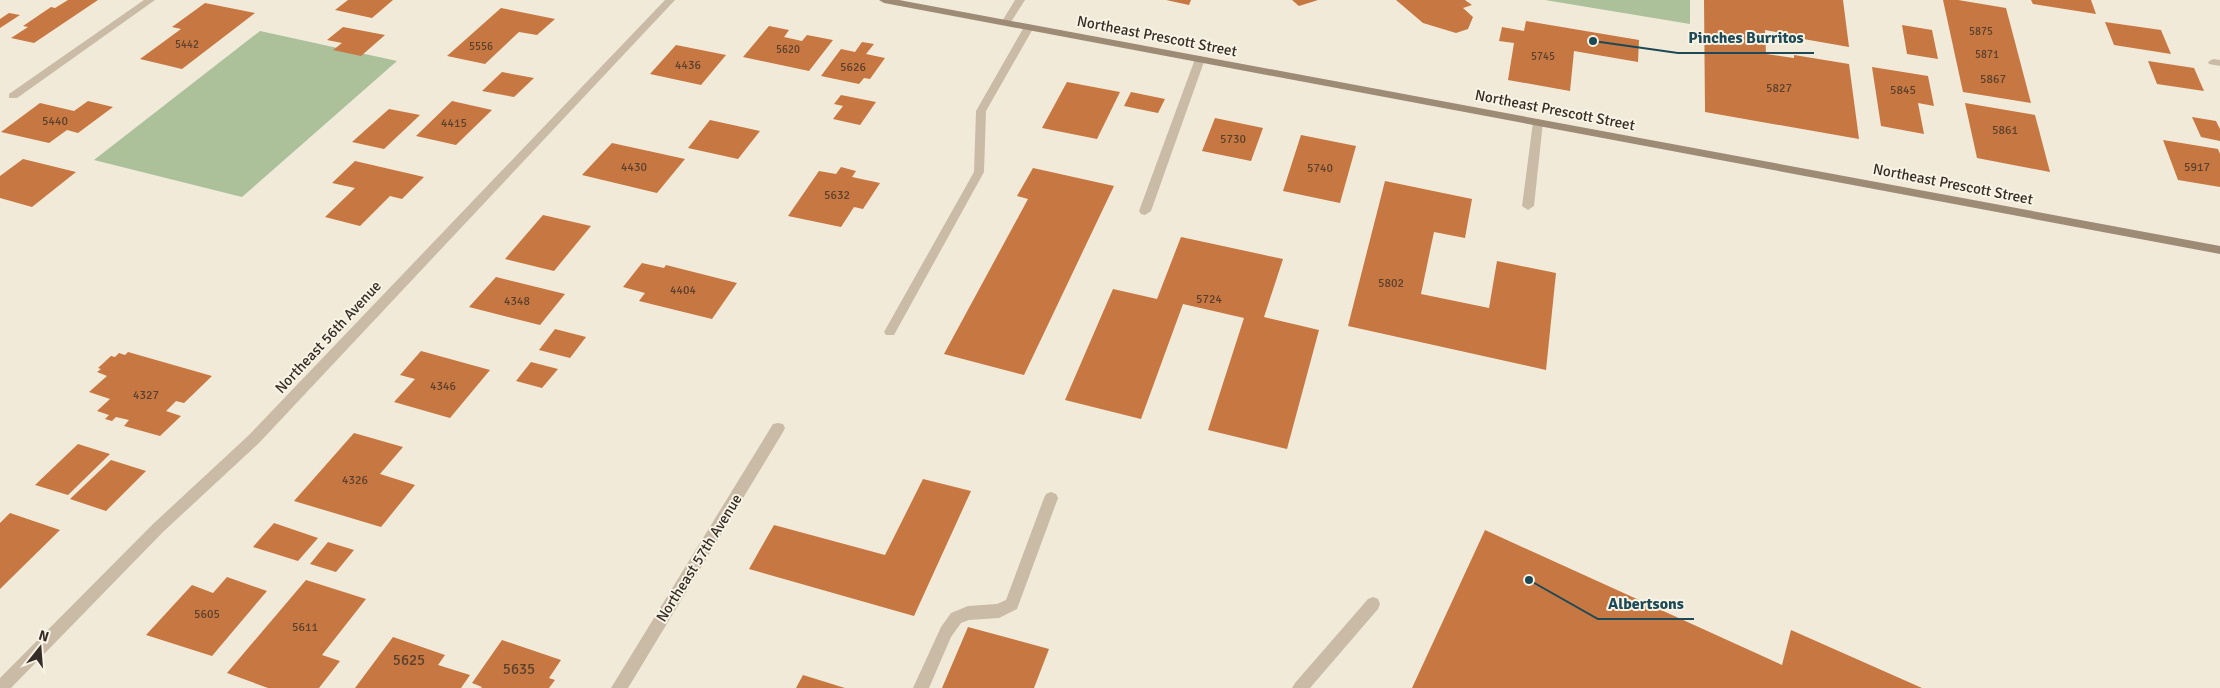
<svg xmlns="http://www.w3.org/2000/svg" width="2220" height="688" font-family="Signika,sans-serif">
  <rect width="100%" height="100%" fill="#f1ead9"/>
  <g fill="#acc099">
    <path d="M 1545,0 L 1690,0 L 1690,24 Z"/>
    <path d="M 260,31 L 397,61 L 242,197 L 94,160 Z"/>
  </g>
  <g fill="#c77741">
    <path d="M 68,0 L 98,0 L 34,43 L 11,38 L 28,27 L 23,26 L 51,7 L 55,8 Z"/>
    <path d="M 348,0 L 393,0 L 372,18 L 335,10 Z"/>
    <path d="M 1166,0 L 1191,0 L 1189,5 Z"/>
    <path d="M 1292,0 L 1318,0 L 1299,6 Z"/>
    <path d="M 1396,0 L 1465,0 L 1472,5 L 1463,8 L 1473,17 L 1468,29 L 1456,33 L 1423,23 Z"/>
    <path d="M 1704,0 L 1843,0 L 1849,47 L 1792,37 L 1792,35 L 1765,30 L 1766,54 L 1794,58 L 1794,55 L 1849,64 L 1859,139 L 1705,112 Z"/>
    <path d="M 1943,0 L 1958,0 L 2006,8 L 2031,103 L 1963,92 Z"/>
    <path d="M 2031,0 L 2091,0 L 2096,14 L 2033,4 Z"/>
    <path d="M 205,3 L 255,13 L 182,69 L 140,59 L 181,29 L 172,27 Z"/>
    <path d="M 501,8 L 555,19 L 537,35 L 519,32 L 485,64 L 447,56 Z"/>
    <path d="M 9,13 L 20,15 L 0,28 L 0,19 Z"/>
    <path d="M 1526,21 L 1639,40 L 1638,62 L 1574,51 L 1570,91 L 1508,80 L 1514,43 L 1499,41 L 1502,27 L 1524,31 Z"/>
    <path d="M 2105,22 L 2161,30 L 2171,54 L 2114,45 Z"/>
    <path d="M 1902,25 L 1932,30 L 1938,59 L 1907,54 Z"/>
    <path d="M 769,26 L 789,30 L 784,37 L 802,41 L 807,35 L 833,40 L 809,71 L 743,57 Z"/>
    <path d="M 343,27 L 385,35 L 361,56 L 333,50 L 342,43 L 327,40 Z"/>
    <path d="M 862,42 L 874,44 L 866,54 L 885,58 L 870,79 L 864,78 L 859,84 L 821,76 L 841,49 L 855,52 Z"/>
    <path d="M 676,45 L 726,55 L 701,85 L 650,74 Z"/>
    <path d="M 2148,61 L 2194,68 L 2204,91 L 2157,84 Z"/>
    <path d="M 1872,67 L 1928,76 L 1934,106 L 1918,103 L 1924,134 L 1881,126 Z"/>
    <path d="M 502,72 L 534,78 L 514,97 L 482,91 Z"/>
    <path d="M 1067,82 L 1120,92 L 1097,139 L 1042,128 Z"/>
    <path d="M 1131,92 L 1165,99 L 1158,113 L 1124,106 Z"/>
    <path d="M 841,95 L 876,102 L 860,125 L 833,119 L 843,106 L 834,104 Z"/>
    <path d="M 88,101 L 113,107 L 78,133 L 67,130 L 49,143 L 1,132 L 40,103 L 74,111 Z"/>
    <path d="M 452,101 L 492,110 L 456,145 L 416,136 Z"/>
    <path d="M 1965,103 L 2035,115 L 2050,172 L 1977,158 Z"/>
    <path d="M 389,109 L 420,115 L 384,149 L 352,142 Z"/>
    <path d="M 2192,117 L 2216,121 L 2220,129 L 2220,141 L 2201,137 Z"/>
    <path d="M 1215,118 L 1263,128 L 1251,161 L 1202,151 Z"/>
    <path d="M 710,120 L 760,131 L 738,159 L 688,148 Z"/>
    <path d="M 1301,135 L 1356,146 L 1340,203 L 1283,191 Z"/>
    <path d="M 2163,140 L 2218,149 L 2220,154 L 2220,187 L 2178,180 Z"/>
    <path d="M 612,143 L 685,159 L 657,193 L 582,175 Z"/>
    <path d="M 23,159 L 76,172 L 32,207 L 0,198 L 0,176 Z"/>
    <path d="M 355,161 L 424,177 L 402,199 L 390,196 L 360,226 L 325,217 L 355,188 L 332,183 Z"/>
    <path d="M 841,167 L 856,171 L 852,177 L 880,183 L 863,209 L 854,207 L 841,227 L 788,216 L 819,171 L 836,174 Z"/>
    <path d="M 1033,168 L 1114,186 L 1024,375 L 944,354 L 1028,199 L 1017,196 Z"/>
    <path d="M 1385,181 L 1472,199 L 1465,238 L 1434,232 L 1421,294 L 1489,308 L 1497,261 L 1556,273 L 1546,370 L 1348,326 Z"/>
    <path d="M 543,215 L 591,226 L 554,271 L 505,259 Z"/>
    <path d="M 1181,237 L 1283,259 L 1264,317 L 1319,330 L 1287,449 L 1208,430 L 1244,318 L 1183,304 L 1141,419 L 1065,400 L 1113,289 L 1157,299 Z"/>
    <path d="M 642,263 L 664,268 L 666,265 L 737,283 L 712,319 L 639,301 L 645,293 L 623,287 Z"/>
    <path d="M 496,277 L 565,294 L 540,325 L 469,307 Z"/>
    <path d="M 555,329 L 586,337 L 570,358 L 539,350 Z"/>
    <path d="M 421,351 L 490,370 L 450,418 L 394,402 L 415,379 L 400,375 Z"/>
    <path d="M 128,352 L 212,376 L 184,403 L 176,401 L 166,411 L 181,416 L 160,436 L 124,426 L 129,420 L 116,417 L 112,421 L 105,419 L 109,415 L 97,411 L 110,399 L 89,392 L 107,376 L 97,372 L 101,369 L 98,368 L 111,356 L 115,357 L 119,353 L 125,355 Z"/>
    <path d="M 531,362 L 558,369 L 542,388 L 516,381 Z"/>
    <path d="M 354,433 L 403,447 L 380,474 L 415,485 L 381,527 L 294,501 Z"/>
    <path d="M 78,444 L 110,454 L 68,495 L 35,485 Z"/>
    <path d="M 111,460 L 146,471 L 106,511 L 70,499 Z"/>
    <path d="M 923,479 L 971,491 L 914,616 L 749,569 L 774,525 L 885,555 Z"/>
    <path d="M 10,513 L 60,530 L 0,589 L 0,523 Z"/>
    <path d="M 274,523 L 318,538 L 298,561 L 253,547 Z"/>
    <path d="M 1485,530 L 1782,665 L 1791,630 L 1922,688 L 1412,688 Z"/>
    <path d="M 328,542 L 354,550 L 336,572 L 310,564 Z"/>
    <path d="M 227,577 L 267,591 L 212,656 L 146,635 L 192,585 L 213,593 Z"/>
    <path d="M 306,580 L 366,599 L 322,655 L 340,661 L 319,688 L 268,688 L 227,673 Z"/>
    <path d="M 968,627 L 1049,649 L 1034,688 L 942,688 Z"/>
    <path d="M 393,637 L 445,655 L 438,665 L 470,675 L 461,688 L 355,688 Z"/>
    <path d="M 502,640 L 561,660 L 549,678 L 555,680 L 549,688 L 481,688 L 482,687 L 472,683 Z"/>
    <path d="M 803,675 L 845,688 L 796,688 Z"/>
  </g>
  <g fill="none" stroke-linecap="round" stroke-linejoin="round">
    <g fill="#c9bba5" fill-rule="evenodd">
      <path d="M 144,0 L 155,0 L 17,98 L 9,98 L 9,94 Z"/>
      <path d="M 1029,24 L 1034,27 L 986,111 L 984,172 L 894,335 L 886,335 L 884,332 L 974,172 L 976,111 L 1024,27 Z"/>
      <path d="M 1200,56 L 1205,59 L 1151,211 L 1145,215 L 1141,214 L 1139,211 L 1195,59 Z"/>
      <path d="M 2213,59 L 2220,60 L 2220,66 L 2209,64 L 2208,62 Z"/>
      <path d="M 1538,119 L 1543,122 L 1534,206 L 1528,210 L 1522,206 L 1533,122 Z"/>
      <path d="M 1051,492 L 1056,494 L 1058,498 L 1017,609 L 999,618 L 969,620 L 961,623 L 951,637 L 929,688 L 913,688 L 941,627 L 951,613 L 968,606 L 997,604 L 1006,600 L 1044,498 L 1046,494 Z"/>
      <path d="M 1373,597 L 1378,599 L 1380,604 L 1378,609 L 1310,688 L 1292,688 L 1295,683 L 1368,599 Z"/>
    </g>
    <g fill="#c9bba5" fill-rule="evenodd">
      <path d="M 665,0 L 675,0 L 259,443 L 163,532 L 11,688 L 0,688 L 0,678 L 153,524 L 249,435 Z"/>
      <path d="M 1015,0 L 1025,0 L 1009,25 L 1003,25 L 1001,23 Z"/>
      <path d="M 778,423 L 783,424 L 785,428 L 783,432 L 628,688 L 611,688 L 773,424 Z"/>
    </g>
    <path fill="#9d8b76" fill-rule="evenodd" d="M 879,0 L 899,0 L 2220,246 L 2220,254 L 884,3 Z"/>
  </g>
  <g text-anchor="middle" stroke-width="4" stroke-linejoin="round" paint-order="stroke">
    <g font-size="11" fill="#5a402d">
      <text x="1981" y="35">5875</text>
      <text x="187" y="48">5442</text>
      <text x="481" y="50">5556</text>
      <text x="788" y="53">5620</text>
      <text x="1987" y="58">5871</text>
      <text x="1543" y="60">5745</text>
    </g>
    <g font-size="12" fill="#5a402d">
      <text x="688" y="69">4436</text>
      <text x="853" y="71">5626</text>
      <text x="1993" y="83">5867</text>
      <text x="1779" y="92">5827</text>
      <text x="1903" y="94">5845</text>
      <text x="55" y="125">5440</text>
      <text x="454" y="127">4415</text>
      <text x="2005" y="134">5861</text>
      <text x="1233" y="143">5730</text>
      <text x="634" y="171">4430</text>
      <text x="2197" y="171">5917</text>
      <text x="1320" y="172">5740</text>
      <text x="837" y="199">5632</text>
      <text x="1391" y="287">5802</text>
      <text x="683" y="294">4404</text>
      <text x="1209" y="303">5724</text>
      <text x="517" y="305">4348</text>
      <text x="443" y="390">4346</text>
      <text x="146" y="399">4327</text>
      <text x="355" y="484">4326</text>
      <text x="207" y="618">5605</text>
      <text x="305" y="631">5611</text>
    </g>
    <g font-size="15" fill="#352d26" stroke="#f9f3e5">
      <text transform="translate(1157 36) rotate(11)" y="5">Northeast Prescott Street</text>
      <text transform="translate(1555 110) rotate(11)" y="5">Northeast Prescott Street</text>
      <text transform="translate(1953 184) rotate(11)" y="5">Northeast Prescott Street</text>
      <text transform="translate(328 337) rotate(-47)" y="5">Northeast 56th Avenue</text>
      <text transform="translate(699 558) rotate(-58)" y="5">Northeast 57th Avenue</text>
    </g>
    <g font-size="15" fill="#5a402d">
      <text x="409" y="665">5625</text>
      <text x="519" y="674">5635</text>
    </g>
  </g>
  <path fill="none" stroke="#1c4956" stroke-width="2" d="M1593 41L1678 53H1814M1529 580L1598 619H1694"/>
  <g fill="#1c4956" stroke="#f9f3e5" stroke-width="2">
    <circle cx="1593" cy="41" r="5"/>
    <circle cx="1529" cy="580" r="5"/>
  </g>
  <g font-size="16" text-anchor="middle" font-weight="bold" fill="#1c4956" stroke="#f9f3e5" stroke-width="4" stroke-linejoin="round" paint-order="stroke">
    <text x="1746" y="43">Pinches Burritos</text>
    <text x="1646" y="609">Albertsons</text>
  </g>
  <g transform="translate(40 648) rotate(17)" stroke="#f9f3e5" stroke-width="4" paint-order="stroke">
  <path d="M0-4L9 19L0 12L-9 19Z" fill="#352d26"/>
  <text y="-8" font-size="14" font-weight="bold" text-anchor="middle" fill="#352d26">N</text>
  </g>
</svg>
